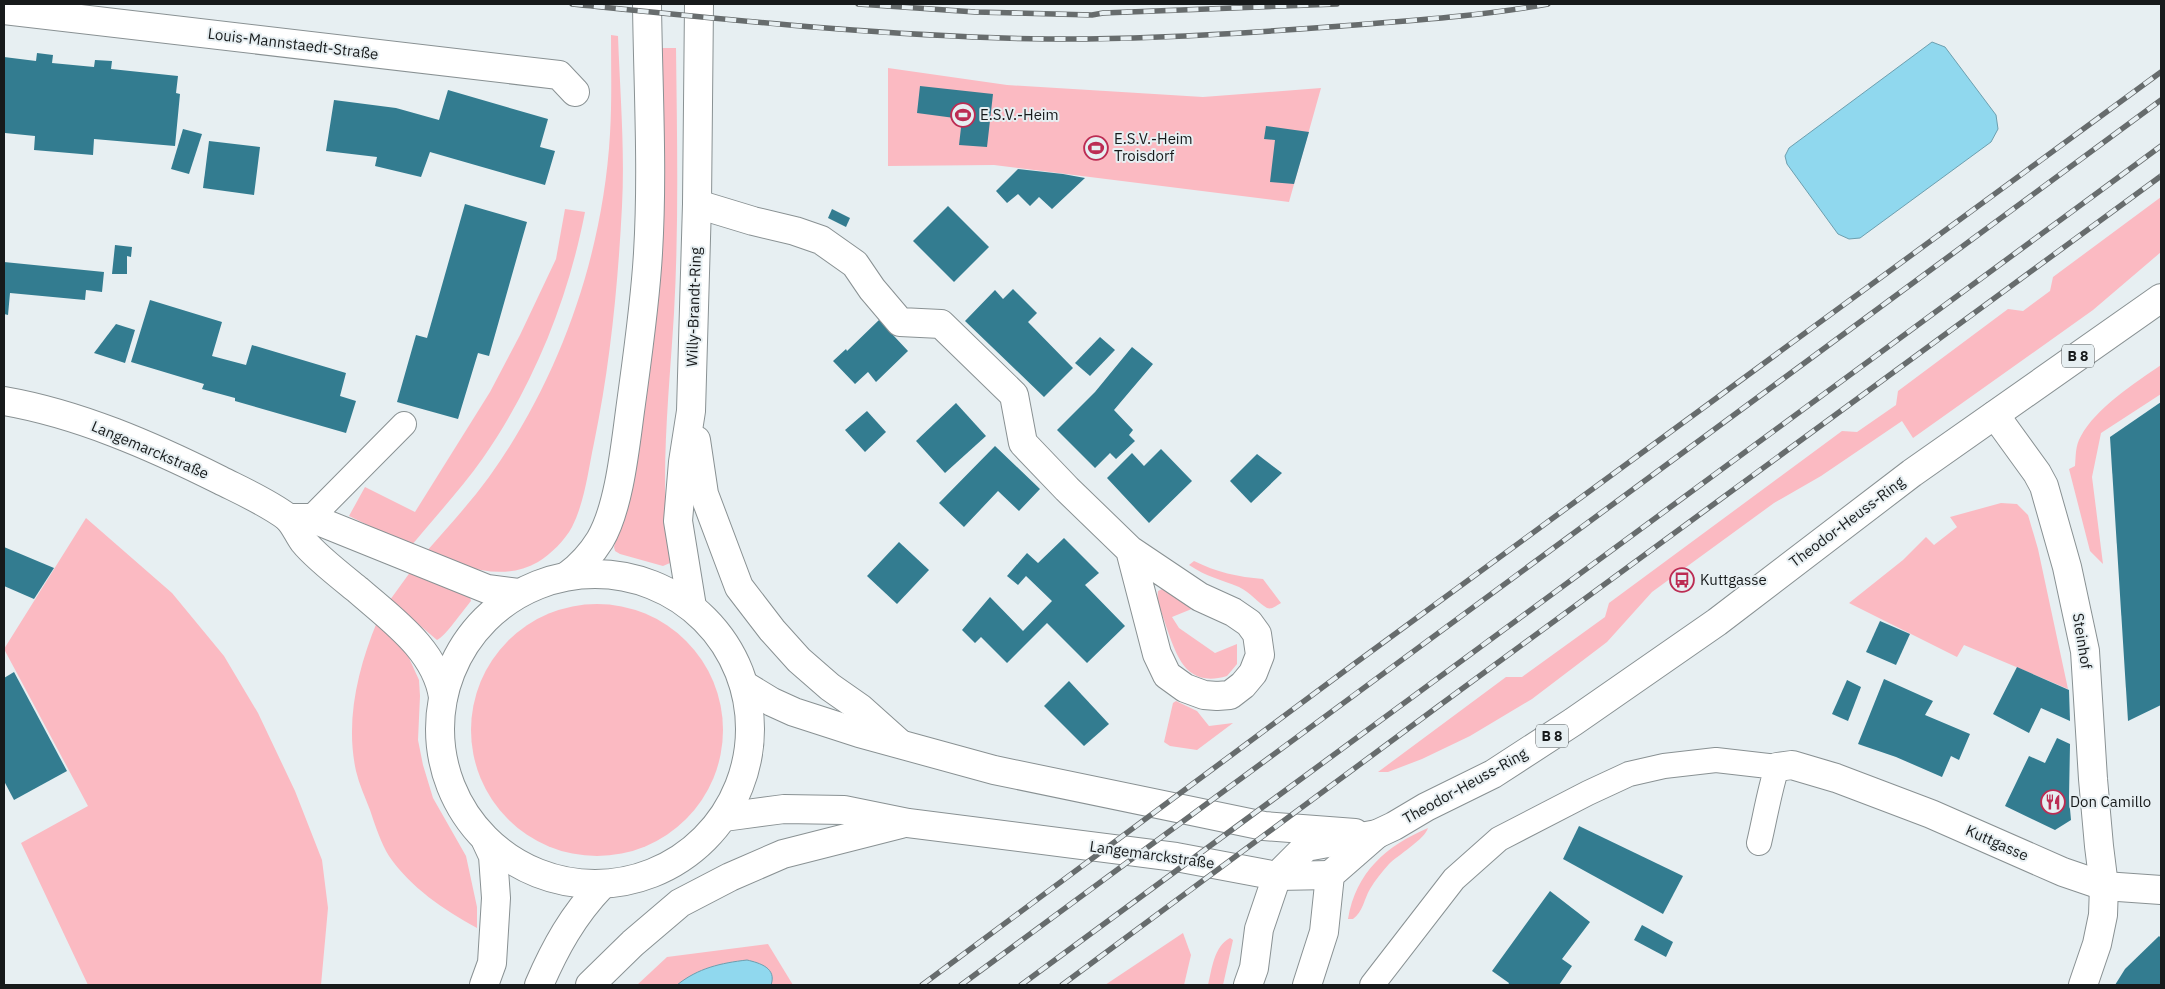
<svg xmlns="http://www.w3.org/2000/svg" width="2165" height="989" font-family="'IBM Plex Sans',sans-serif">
  <rect width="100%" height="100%" fill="#e7eff2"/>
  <g fill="#fbbac2">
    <path d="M 611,35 L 618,36 C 620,93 625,150 622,206 C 618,285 610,366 594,443 C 588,471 585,501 572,527 C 565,540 551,554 538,562 C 501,583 462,566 426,552 C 447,528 470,503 489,477 C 560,378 603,255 610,134 C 612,101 611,68 611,35 Z"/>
    <path d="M 660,48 L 676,48 C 677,137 679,225 674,313 C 669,396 659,480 670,563 L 663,566 L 620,554 L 615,551 L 614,547 L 620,524 Z"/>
    <path d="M 888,68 L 1007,85 L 1203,97 L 1321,88 L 1289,202 L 994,165 L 888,166 Z"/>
    <path d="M 2161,197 L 2161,252 L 2093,310 L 1913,438 L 1902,421 L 1821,476 L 1774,503 L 1652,592 L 1607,642 L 1532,699 L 1470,736 L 1422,759 L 1388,772 L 1378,772 L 1506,677 L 1522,677 L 1605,617 L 1609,603 L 1842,431 L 1857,432 L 1896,405 L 1898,391 L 2008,309 L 2023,311 L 2050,291 L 2053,277 Z"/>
    <path d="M 565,209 L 585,212 C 568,300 534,384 483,458 C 461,489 435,517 411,546 L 349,516 L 365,487 L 415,512 L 490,392 L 520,335 L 556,259 Z"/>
    <path d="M 2161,365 L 2161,394 L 2101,433 L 2092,477 L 2103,564 L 2090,551 L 2069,469 L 2075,466 C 2076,456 2075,446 2081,436 C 2096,408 2135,383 2161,365 Z"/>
    <path d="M 2001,503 L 2017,504 L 2028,515 L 2038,549 L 2068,689 L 1964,645 L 1957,657 L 1849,603 L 1903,560 L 1926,537 L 1934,545 L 1957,527 L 1950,517 Z"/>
    <path d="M 86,518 L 172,593 L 224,656 L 258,713 L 295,791 L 322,860 L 328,908 L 321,985 L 88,985 L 21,843 L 88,806 L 4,649 Z"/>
    <path d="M 1194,561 C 1216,572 1238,577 1263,579 L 1281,603 C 1277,605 1272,610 1267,608 C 1258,603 1250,592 1239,587 C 1220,579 1207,577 1189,565 Z"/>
    <path d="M 411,571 L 470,597 L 471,601 C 464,609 444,638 437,640 L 390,600 Z"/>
    <path d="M 1164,588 L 1199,606 L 1172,617 L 1179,628 L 1215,653 L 1237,644 L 1237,664 L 1227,676 C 1186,688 1177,657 1166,626 C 1163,615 1156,603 1158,591 Z"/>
    <circle cx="597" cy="730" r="126"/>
    <path d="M 377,622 L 404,647 L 419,680 L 420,696 L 418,740 L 423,765 L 433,798 L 466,856 L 477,907 L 477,928 C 444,910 410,887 389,856 C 381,843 375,825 370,810 C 365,797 359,784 356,771 C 345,721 358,668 377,622 Z"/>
    <path d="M 1176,701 L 1197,711 L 1209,726 L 1233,723 L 1197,750 L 1170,746 L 1164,742 L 1173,703 Z"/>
    <path d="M 1428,828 C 1425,839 1398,855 1389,864 C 1382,872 1375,880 1370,889 C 1364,899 1363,912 1353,919 L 1348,919 C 1356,872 1386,846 1428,828 Z"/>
    <path d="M 1183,933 L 1191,955 L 1184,985 L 1105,985 Z"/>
    <path d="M 1230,938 L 1233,940 L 1223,985 L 1208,985 C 1212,969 1214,946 1230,938 Z"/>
    <path d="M 768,944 L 793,985 L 637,985 L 667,957 Z"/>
  </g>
  <g fill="#90d8ee" stroke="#6c9faf">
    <path d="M 1932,42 L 1945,47 L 1996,115 L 1998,129 L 1991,142 L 1860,238 L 1849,239 L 1838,234 L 1787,164 L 1785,156 L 1789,148 Z"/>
    <path d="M 747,960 C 760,963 777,968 771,985 L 677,985 C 698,968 721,963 747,960 Z"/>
  </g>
  <g fill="#337c90">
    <path d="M 37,53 L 53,55 L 52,63 L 94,67 L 95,60 L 112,61 L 111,69 L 178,76 L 176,93 L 180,94 L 175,146 L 94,139 L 93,155 L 34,150 L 35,136 L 5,133 L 4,128 L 4,57 L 36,61 Z"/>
    <path d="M 920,86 L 993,94 L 987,147 L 959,145 L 962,119 L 917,113 Z"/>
    <path d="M 448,90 L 548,119 L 540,147 L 555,151 L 545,185 L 430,152 L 421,177 L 375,166 L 377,157 L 326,151 L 334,100 L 396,108 L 439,120 Z"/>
    <path d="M 1266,126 L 1309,132 L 1294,184 L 1270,182 L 1275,140 L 1264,139 Z"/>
    <path d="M 183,129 L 202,134 L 189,174 L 171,169 Z"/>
    <path d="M 209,141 L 260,147 L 254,195 L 203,188 Z"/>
    <path d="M 1018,169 L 1063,174 L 1085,178 L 1052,209 L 1039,197 L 1030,206 L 1018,194 L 1007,203 L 996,191 Z"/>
    <path d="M 465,204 L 527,222 L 489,356 L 478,353 L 458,419 L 397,402 L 416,335 L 427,338 Z"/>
    <path d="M 948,206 L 989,247 L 954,282 L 913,241 Z"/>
    <path d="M 832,209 L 850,218 L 846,227 L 828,218 Z"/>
    <path d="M 115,245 L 132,247 L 131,257 L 127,256 L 127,274 L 112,274 Z"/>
    <path d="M 4,262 L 104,272 L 102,292 L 86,290 L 85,300 L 10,293 L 8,315 L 4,314 Z"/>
    <path d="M 1013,289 L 1037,313 L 1028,322 L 1073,368 L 1044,397 L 965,321 L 995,290 L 1003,299 Z"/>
    <path d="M 150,300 L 222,322 L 212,356 L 246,365 L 252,345 L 346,373 L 340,396 L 356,401 L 346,433 L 235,401 L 235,398 L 202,389 L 204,384 L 131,362 Z"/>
    <path d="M 879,320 L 908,351 L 876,382 L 868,372 L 855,384 L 833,361 L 846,349 L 847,351 Z"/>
    <path d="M 116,324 L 135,330 L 125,363 L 94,353 Z"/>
    <path d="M 1100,337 L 1115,350 L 1090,376 L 1075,363 Z"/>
    <path d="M 1132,347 L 1153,364 L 1114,410 L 1133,430 L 1129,435 L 1135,441 L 1116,459 L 1110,453 L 1095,468 L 1057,430 L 1095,392 Z"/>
    <path d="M 2161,402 L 2161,705 L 2128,721 L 2110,437 Z"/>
    <path d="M 956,403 L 986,436 L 945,473 L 916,441 Z"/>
    <path d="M 867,411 L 886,432 L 865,452 L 845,430 Z"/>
    <path d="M 995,446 L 1040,489 L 1019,511 L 998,491 L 964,527 L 939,503 Z"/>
    <path d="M 1161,449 L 1192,481 L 1149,523 L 1107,478 L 1132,453 L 1144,466 Z"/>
    <path d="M 1257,454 L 1282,473 L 1251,503 L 1230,481 Z"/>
    <path d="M 1064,538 L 1099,573 L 1085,585 L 1125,626 L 1087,663 L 1047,623 L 1007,663 L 981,637 L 975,643 L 962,630 L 990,597 L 1023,631 L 1052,601 L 1026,576 L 1018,585 L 1007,576 L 1027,553 L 1038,563 Z"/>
    <path d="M 899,542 L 929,570 L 897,604 L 867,576 Z"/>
    <path d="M 4,547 L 54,568 L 34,599 L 4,586 Z"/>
    <path d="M 1880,621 L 1910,634 L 1896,665 L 1866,652 Z"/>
    <path d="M 2017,667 L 2069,690 L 2070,721 L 2041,708 L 2029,733 L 1993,714 Z"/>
    <path d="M 14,672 L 67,771 L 14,800 L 4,781 L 4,678 Z"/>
    <path d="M 1884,679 L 1933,701 L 1925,715 L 1970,734 L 1959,760 L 1951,756 L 1942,777 L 1896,757 L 1858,744 Z"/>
    <path d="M 1847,680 L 1861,687 L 1848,721 L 1832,714 Z"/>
    <path d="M 1069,681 L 1109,724 L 1084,746 L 1044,706 Z"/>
    <path d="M 2057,738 L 2070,744 L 2069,798 L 2071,820 L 2055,830 L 2005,806 L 2029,756 L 2045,763 Z"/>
    <path d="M 1579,826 L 1683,876 L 1663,914 L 1563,859 Z"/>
    <path d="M 1550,891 L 1590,922 L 1562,959 L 1572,966 L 1559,985 L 1508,985 L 1509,983 L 1492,971 Z"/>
    <path d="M 1642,925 L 1673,942 L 1666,957 L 1634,940 Z"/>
    <path d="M 2159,936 L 2161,938 L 2161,985 L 2115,985 L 2125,969 Z"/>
  </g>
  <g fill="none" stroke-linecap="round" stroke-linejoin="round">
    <g stroke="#899193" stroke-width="26">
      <g id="service">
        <path d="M 311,518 L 404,424"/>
        <path d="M 1372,985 L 1454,879 L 1499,839 L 1588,793 L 1629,774 L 1664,766 L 1716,760 L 1777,767 C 1769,792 1765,818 1759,843"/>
      </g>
    </g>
    <g stroke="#899193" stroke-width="30">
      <g id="minor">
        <path d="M 4,10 L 559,75 L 575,92"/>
        <path d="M 697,204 L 753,221 L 795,231 L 821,240 L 855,264 L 872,289 L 900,322 L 941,324 L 1014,395 L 1023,443 L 1067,489 L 1130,550 L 1200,597 L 1233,612 L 1249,623 L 1257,634 L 1260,655 L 1253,673 L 1243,685 L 1230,695 L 1217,696 L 1204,695 L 1185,688 L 1167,675 L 1157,654 L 1130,550"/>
        <path d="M 4,401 C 79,414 152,446 220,480 C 242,491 267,502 287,517 C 294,523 298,534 304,542 C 316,557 342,577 358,590 C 391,619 436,650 443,697"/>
        <path d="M 1995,415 L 2037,473 L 2044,486 L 2067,567 L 2085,651 L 2093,779 L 2099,846 L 2104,886 L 2103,915 L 2097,944 L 2083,985"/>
        <path d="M 288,518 L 311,518 L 487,589 L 518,593"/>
        <path d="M 1777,767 L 1792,765 L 1836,778 L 1931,814 L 2063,872 L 2104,886 L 2161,890"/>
      </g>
    </g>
    <g stroke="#899193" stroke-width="30">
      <g id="secondary">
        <path d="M 696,440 L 704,494 L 739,587 L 772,630 L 799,660 L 830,687 L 860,708 L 898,742"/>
        <circle cx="595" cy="729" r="155"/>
        <path d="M 567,576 C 579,567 592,553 600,540 C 619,508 625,448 630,411 C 637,359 645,306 648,253 C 653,170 648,87 647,4"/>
        <path d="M 692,607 L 678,521 L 683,462 L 691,411 L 697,204 L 699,4"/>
        <path d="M 744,685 L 772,702 L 794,712 L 859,733 L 994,770 L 1264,826 L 1355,833"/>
        <path d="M 724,817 L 784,809 L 844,810 L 908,823 L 1176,857 L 1277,876 L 1330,875"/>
        <path d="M 484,985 L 492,963 L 496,898 L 493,856 L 486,841"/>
        <path d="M 539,985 C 555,948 573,915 602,885"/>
        <path d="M 590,985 L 633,943 L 680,903 L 730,877 L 783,854 L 901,824"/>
      </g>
    </g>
    <g stroke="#899193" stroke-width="30">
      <g id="primary">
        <path d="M 1248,985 L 1254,968 L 1259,929 L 1277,876 L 1306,847 L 1377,834 L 1394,826 L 1426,807 L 1493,774 L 1573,722 L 1717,622 L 1912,473 L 2161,298"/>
        <path d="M 1307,985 L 1324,932 L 1330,875 L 1377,834"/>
      </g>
    </g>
    <use href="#service" stroke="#fff" stroke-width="24"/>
    <use href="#minor" stroke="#fff" stroke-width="28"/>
    <use href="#secondary" stroke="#fff" stroke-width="28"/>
    <use href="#primary" stroke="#fff" stroke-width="28"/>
    <g stroke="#676c6d" stroke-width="5.5">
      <g id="rail">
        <path d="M 572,4 C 730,20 889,37 1048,39 C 1141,40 1235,34 1328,27 C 1402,21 1476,17 1548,4"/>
        <path d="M 858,4 L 975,12 L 1092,15 L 1103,13 L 1337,4"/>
        <path d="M 922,985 L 1354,664 L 2161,72"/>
        <path d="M 961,985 L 2161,100"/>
        <path d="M 1021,985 L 2161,146"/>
        <path d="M 1062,985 L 1440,705 L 2161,176"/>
      </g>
    </g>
    <use href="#rail" stroke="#e7eff2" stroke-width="4" stroke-dasharray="11" stroke-linecap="butt"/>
  </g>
  <defs>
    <g id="stadium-ring" transform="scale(1.25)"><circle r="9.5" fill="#e7eff2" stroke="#bc2c53" stroke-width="1.5"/><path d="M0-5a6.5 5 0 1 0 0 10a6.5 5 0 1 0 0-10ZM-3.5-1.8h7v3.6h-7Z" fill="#bc2c53"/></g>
    <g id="bus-ring" transform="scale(1.25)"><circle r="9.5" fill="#e7eff2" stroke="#bc2c53" stroke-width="1.5"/><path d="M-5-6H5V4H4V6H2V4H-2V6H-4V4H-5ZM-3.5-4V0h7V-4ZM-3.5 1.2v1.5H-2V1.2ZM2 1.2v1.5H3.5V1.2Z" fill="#bc2c53"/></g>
    <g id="restaurant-ring" transform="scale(1.25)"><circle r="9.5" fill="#e7eff2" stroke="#bc2c53" stroke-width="1.5"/><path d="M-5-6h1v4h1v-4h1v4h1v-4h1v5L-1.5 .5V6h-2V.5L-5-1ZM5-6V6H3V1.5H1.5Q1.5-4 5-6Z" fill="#bc2c53"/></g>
  </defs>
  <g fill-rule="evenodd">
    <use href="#stadium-ring" x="963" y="115"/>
    <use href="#stadium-ring" x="1096" y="148"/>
    <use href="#bus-ring" x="1682" y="580"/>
    <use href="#restaurant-ring" x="2053" y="802"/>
  </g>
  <g text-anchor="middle" stroke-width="4" stroke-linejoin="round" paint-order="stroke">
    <g fill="#e7eff2" stroke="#555a5c" stroke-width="1">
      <rect x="2062" y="344.5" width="32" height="23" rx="4"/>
      <rect x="1536" y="724.5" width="32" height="23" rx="4"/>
    </g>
    <g font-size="14" font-weight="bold" fill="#171a1b">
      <text x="2078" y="361">B 8</text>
      <text x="1552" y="741">B 8</text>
    </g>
    <g font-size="15" fill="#171a1b" stroke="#e7eff2">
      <text transform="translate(293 44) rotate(7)" y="5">Louis-Mannstaedt-Straße</text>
      <text transform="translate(694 307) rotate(-88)" y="5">Willy-Brandt-Ring</text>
      <text transform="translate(150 450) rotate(23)" y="5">Langemarckstraße</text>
      <text transform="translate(1847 522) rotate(-37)" y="5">Theodor-Heuss-Ring</text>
      <text transform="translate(2082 641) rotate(81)" y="5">Steinhof</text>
      <text transform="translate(1465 786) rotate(-29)" y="5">Theodor-Heuss-Ring</text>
      <text transform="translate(1997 843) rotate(24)" y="5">Kuttgasse</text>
      <text transform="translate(1152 855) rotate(8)" y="5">Langemarckstraße</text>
    </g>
    <g font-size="15" fill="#171a1b" stroke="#e7eff2" text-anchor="start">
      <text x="980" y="120">E.S.V.-Heim</text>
      <text x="1114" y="144">E.S.V.-Heim<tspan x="1114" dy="17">Troisdorf</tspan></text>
      <text x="1700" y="585">Kuttgasse</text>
      <text x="2070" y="807">Don Camillo</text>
    </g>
  </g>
  <rect width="2165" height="989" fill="none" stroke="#171a1b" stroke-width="10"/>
</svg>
